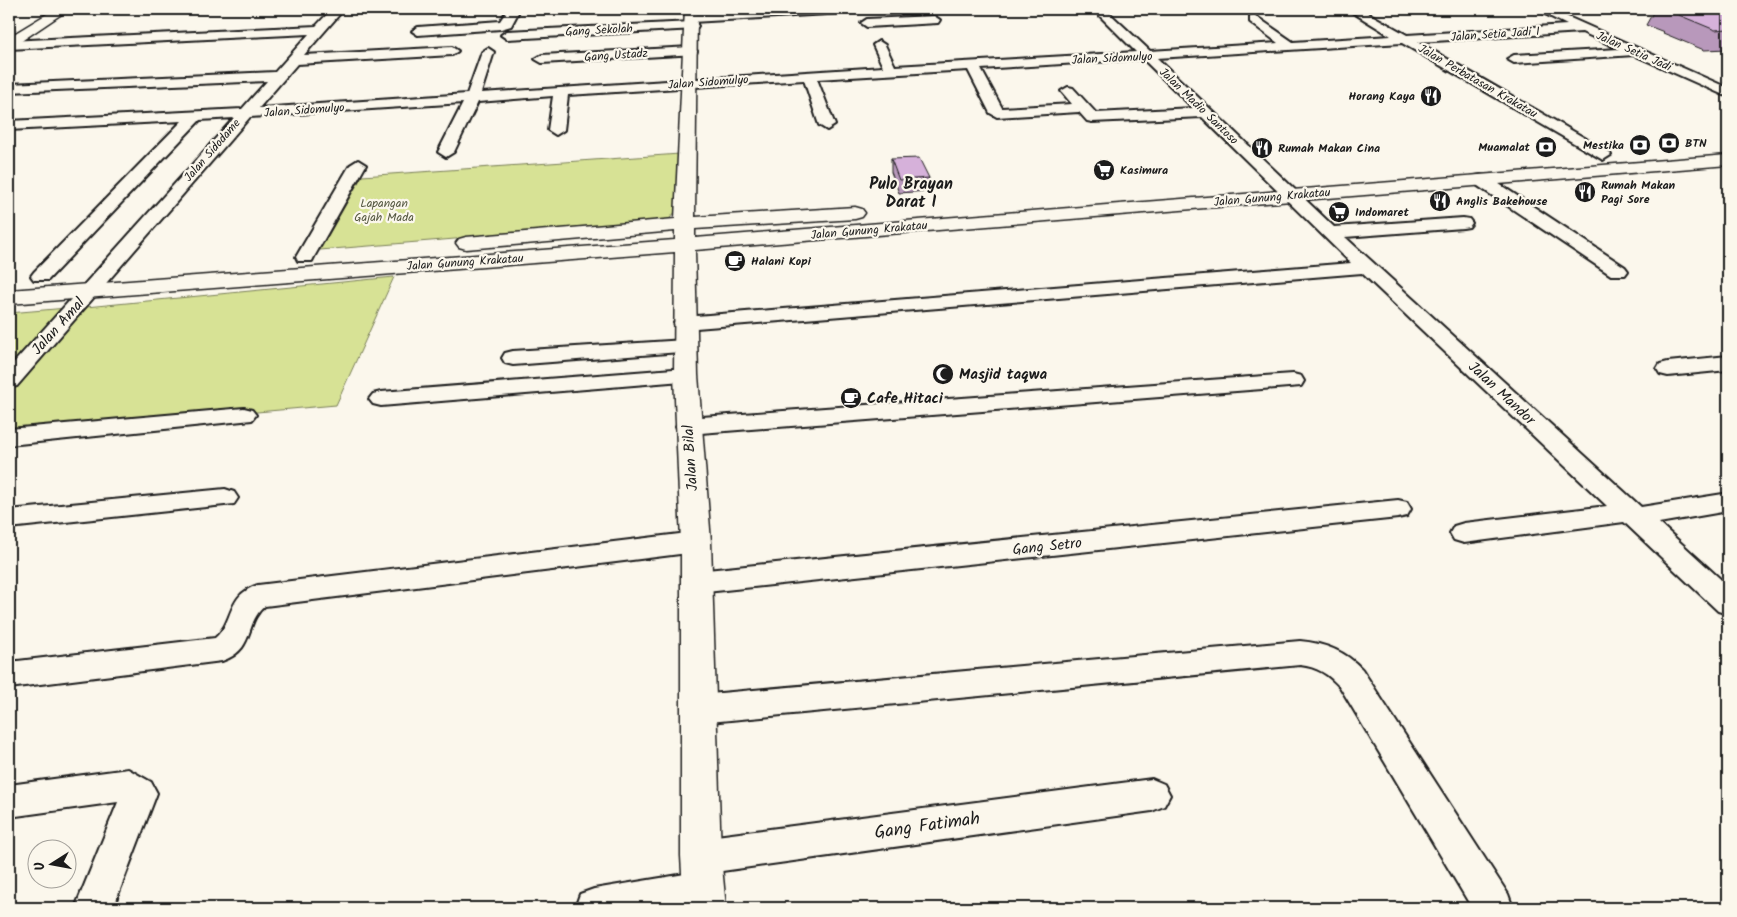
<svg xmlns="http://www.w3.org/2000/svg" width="1737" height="917" font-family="Kalam,sans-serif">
  <rect width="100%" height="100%" fill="#fbf7ec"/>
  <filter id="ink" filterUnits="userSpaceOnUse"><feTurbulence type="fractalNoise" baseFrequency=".02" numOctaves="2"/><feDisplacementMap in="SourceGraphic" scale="10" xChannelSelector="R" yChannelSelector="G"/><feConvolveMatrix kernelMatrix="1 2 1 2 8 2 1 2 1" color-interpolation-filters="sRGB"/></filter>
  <g filter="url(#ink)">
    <g fill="#d7e295" stroke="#7a7f58">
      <path d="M 680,154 L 678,209 L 669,219 L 651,223 L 320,250 L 362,176 Z"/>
      <path d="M 394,277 L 336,405 L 9,434 L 9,393 L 86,307 Z"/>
      <path d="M 67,308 L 9,370 L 9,313 Z"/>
    </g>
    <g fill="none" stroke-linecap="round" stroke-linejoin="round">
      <g stroke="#1c1c1c" stroke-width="4">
        <g id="minor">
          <path d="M 332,9 L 344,9 L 304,55 L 452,47 L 458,51 L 452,55 L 297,64 L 259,108 L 467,94 L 482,52 L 488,48 L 494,52 L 481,93 L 883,67 L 873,45 L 879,41 L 885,45 L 895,66 L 1136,52 L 1093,9 L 1105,9 L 1150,51 L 1278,43 L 1250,22 L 1250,16 L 1254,15 L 1293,42 L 1391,36 L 1347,9 L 1361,9 L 1407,35 L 1567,25 L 1535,9 L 1550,9 L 1728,88 L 1728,97 L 1634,55 L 1514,63 L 1507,59 L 1514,55 L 1619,49 L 1582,32 L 1418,42 L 1609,152 L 1611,155 L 1603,160 L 1402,43 L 1157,58 L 1334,227 L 1463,218 L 1469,219 L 1472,223 L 1469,227 L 1463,228 L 1345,237 L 1641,507 L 1723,494 L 1728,495 L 1728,511 L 1659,523 L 1728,586 L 1728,614 L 1718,611 L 1624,522 L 1464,543 L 1454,540 L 1450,533 L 1454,526 L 1464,523 L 1607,506 L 1362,273 L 684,329 L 677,327 L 674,323 L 677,319 L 684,317 L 1351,263 L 1202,117 L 1092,122 L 1087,121 L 1079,112 L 997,117 L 990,113 L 968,70 L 817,79 L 835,125 L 827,130 L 819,125 L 804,80 L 568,95 L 564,130 L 556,135 L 548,130 L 553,96 L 478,102 L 454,152 L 446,157 L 438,152 L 463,103 L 250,117 L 17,386 L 9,388 L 9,368 L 234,118 L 200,120 L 48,280 L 34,280 L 31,276 L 34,272 L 182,121 L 9,130 L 9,121 L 242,109 L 267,81 L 9,92 L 9,84 L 275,72 L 309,34 L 9,49 L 9,41 L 316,26 ZM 1143,59 L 1193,108 L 1096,113 L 1073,88 L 1068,87 L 1061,91 L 1072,104 L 1002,108 L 981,69 Z"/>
          <path d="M 508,9 L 520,9 L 511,26 L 501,29 L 418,35 L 412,31 L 418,27 L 500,21 Z"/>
          <path d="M 800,9 L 867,9 L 861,12 L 692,22 L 686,18 L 692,14 Z"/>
          <path d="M 934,16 L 940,20 L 938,23 L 867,27 L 861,23 L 867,19 Z"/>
          <path d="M 692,22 L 696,23 L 698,26 L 696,29 L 507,39 L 501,35 L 507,31 Z"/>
          <path d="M 691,47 L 697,51 L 696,54 L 542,63 L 535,59 L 542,55 Z"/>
          <path d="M 358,160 L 366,165 L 314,257 L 312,261 L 298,261 L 296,257 L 350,165 Z"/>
          <path d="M 1481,175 L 1487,176 L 1625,267 L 1628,271 L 1625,275 L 1611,275 L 1475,184 L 1473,180 L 1475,176 Z"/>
          <path d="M 685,340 L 693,341 L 696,346 L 693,351 L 513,365 L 505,363 L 502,358 L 505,353 L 513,351 Z"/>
          <path d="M 1728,356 L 1728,370 L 1668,376 L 1660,374 L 1657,369 L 1660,364 L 1668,362 Z"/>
          <path d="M 686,368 L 694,370 L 697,375 L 694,380 L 381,406 L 373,404 L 369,399 L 373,394 L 381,392 Z"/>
          <path d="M 1293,374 L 1301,376 L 1304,381 L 1301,386 L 688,434 L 680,431 L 676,426 L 680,421 L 688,418 Z"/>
          <path d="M 244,408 L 252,410 L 256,415 L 252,420 L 9,445 L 9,429 Z"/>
          <path d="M 225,489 L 234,492 L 238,498 L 234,504 L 9,528 L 9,510 Z"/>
          <path d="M 1398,500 L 1407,502 L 1411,509 L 1407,516 L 1398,518 L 697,593 L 687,590 L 683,582 L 687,574 L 697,571 Z"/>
          <path d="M 696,532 L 706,535 L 710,542 L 706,549 L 696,552 L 265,606 C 244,622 256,650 222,661 L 9,688 L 9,662 L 215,638 C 235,621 226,595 258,585 Z"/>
          <path d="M 1300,641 C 1324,643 1345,651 1362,669 L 1508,894 L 1513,908 L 1472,908 L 1340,687 C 1328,674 1318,667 1300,665 L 699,723 L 688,719 L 683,709 L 688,699 L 699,695 Z"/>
          <path d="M 128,769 L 151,782 L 157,793 L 113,908 L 75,908 L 118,802 L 9,817 L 9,785 Z"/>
          <path d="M 1152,779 L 1164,784 L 1170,795 L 1164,806 L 1152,811 L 708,873 L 717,877 L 723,890 L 717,903 L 705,908 L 575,908 L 580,894 L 594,889 L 697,872 L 688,869 L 683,856 L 688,843 L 701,838 Z"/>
        </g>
      </g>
      <g stroke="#1c1c1c" stroke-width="3">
        <path id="tertiary" d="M 55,9 L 69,9 L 14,46 L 9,47 L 9,37 Z"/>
      </g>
      <g stroke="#1c1c1c" stroke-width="3">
        <path id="secondary" d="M 685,9 L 697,9 L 695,217 L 855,207 L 862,209 L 865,213 L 862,217 L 855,219 L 695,229 L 695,238 L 1728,155 L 1728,165 L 695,250 L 698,375 L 711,542 L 721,856 L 726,908 L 684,908 L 681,856 L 681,542 L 674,375 L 675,252 L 9,304 L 9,290 L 675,240 L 675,231 L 466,249 L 459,247 L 456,243 L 459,239 L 466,237 L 675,219 Z"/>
      </g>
      <use href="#minor" fill="#fbf7ec" fill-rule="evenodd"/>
      <use href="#tertiary" fill="#fbf7ec" fill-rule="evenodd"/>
      <use href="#secondary" fill="#fbf7ec" fill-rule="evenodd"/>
    </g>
    <g fill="#b898bb" stroke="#1c1c1c">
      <path d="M 1655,9 L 1728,9 L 1728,49 L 1704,50 L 1663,33 L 1664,32 L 1646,25 Z"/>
      <path d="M 891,159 L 929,178 L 928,191 L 899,193 L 891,172 Z"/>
    </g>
    <g fill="#d6b1da" stroke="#1c1c1c">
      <path d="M 1664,9 L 1728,9 L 1728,29 L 1715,30 L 1674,13 L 1676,13 Z"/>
      <path d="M 919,158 L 929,178 L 899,180 L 891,159 Z"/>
    </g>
  </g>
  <defs>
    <g id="restaurant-disc" transform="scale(1.125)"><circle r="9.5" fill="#1c1c1c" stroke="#fbf7ec"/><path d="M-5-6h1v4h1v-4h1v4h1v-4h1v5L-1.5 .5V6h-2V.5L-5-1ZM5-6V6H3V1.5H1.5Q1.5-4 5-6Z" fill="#fff"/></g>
    <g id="bank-disc" transform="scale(1.125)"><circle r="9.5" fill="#1c1c1c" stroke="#fbf7ec"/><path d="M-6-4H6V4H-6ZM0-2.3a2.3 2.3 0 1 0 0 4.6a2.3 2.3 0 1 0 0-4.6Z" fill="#fff"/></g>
    <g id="supermarket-disc" transform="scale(1.125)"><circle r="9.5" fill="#1c1c1c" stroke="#fbf7ec"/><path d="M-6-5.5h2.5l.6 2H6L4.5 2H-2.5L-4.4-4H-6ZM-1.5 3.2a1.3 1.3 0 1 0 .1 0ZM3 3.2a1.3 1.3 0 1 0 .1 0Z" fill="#fff"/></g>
    <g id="cafe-disc" transform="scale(1.125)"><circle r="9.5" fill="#1c1c1c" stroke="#fbf7ec"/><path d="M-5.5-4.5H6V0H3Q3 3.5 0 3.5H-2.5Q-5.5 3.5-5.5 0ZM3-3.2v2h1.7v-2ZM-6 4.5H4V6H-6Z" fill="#fff"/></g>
    <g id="mosque-disc" transform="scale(1.125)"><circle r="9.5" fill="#1c1c1c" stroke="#fbf7ec"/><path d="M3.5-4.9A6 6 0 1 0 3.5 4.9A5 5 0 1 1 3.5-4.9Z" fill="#fff"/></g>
  </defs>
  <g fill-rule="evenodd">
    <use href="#restaurant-disc" x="1431" y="96"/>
    <use href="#bank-disc" x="1669" y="143"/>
    <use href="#bank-disc" x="1640" y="145"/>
    <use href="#bank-disc" x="1546" y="147"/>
    <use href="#restaurant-disc" x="1262" y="148"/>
    <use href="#supermarket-disc" x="1104" y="170"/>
    <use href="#restaurant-disc" x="1585" y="192"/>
    <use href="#restaurant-disc" x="1440" y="201"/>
    <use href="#supermarket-disc" x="1339" y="212"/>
    <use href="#cafe-disc" x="735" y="261"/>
    <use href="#mosque-disc" x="943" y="374"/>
    <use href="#cafe-disc" x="851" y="398"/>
  </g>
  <g text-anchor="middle" stroke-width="4.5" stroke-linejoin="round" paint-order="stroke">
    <g font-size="12" fill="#1c1c1c" stroke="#fbf7ec">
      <text transform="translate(599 30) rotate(-3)" y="4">Gang Sekolah</text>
      <text transform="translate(1495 34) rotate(-4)" y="4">Jalan Setia Jadi I</text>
      <text transform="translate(1634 51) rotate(24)" y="4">Jalan Setia Jadi</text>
      <text transform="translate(616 55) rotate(-4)" y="4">Gang Ustadz</text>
      <text transform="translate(1112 58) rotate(-3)" y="4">Jalan Sidomulyo</text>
      <text transform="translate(1478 81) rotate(30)" y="4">Jalan Perbatasan Krakatau</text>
      <text transform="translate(708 82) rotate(-4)" y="4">Jalan Sidomulyo</text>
      <text transform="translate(1199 106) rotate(44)" y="4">Jalan Madio Santoso</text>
      <text transform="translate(304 110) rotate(-4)" y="4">Jalan Sidomulyo</text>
      <text transform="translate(212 150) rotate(-49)" y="4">Jalan Sidodame</text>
      <text transform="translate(1272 197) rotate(-5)" y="4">Jalan Gunung Krakatau</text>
      <text transform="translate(869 230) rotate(-5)" y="4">Jalan Gunung Krakatau</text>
      <text transform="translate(465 262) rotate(-4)" y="4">Jalan Gunung Krakatau</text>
    </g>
    <g font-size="12" font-weight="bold" fill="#1c1c1c" stroke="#fbf7ec" text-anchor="start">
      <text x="1415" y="100" text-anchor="end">Horang Kaya</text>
      <text x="1685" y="147">BTN</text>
      <text x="1624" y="149" text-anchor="end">Mestika</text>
      <text x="1530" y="151" text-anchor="end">Muamalat</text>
      <text x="1278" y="152">Rumah Makan Cina</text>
      <text x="1120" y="174">Kasimura</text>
      <text x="1601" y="189">Rumah Makan<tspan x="1601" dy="14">Pagi Sore</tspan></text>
      <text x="1456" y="205">Anglis Bakehouse</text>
      <text x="1355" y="216">Indomaret</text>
      <text x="751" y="265">Halani Kopi</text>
    </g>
    <g font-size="12" fill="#545740" stroke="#fbf7ec">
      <text x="384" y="207">Lapangan<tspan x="384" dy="14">Gajah Mada</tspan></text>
    </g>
    <g font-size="15" fill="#1c1c1c" stroke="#fbf7ec">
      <text transform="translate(58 326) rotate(-48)" y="5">Jalan Amal</text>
      <text transform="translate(1502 393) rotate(43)" y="5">Jalan Mandor</text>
      <text transform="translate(690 458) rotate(-94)" y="5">Jalan Bilal</text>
      <text transform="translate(1047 546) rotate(-6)" y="5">Gang Setro</text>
    </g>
    <g font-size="15" font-weight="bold" fill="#1c1c1c" stroke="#fbf7ec" text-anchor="start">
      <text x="959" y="379">Masjid taqwa</text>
      <text x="867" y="403">Cafe Hitaci</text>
    </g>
    <g font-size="16" font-weight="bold" fill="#1c1c1c" stroke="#fbf7ec">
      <text x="911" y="189">Pulo Brayan<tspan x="911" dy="18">Darat I</tspan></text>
    </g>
    <g font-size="18" fill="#1c1c1c" stroke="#fbf7ec">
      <text transform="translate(927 825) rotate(-8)" y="6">Gang Fatimah</text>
    </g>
  </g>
  <rect width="1737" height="917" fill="none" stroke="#fbf7ec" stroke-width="30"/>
  <rect x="15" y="15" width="1707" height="887" fill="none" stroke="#1c1c1c" stroke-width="2" filter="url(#ink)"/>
  <g transform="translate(52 864) rotate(259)"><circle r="24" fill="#fbf7ec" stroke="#a29f99"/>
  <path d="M0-4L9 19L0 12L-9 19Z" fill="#1c1c1c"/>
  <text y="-8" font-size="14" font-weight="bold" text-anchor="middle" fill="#1c1c1c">U</text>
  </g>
</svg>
